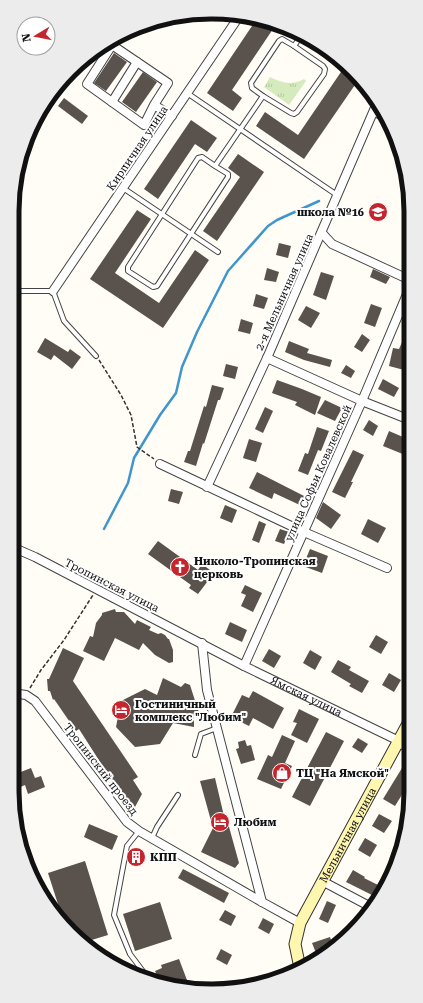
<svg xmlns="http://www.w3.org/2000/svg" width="423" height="1003" font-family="'Roboto Serif',serif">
  <defs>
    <pattern id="grass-tufts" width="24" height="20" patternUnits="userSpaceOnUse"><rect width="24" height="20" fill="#d5ebbd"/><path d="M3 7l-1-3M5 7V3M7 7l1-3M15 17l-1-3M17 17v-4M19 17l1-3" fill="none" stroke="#b6c8a1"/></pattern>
  </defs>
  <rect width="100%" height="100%" fill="#fffdf5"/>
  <path fill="url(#grass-tufts)" d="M 270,77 C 282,83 292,86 304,79 L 306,81 L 289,105 L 264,87 Z"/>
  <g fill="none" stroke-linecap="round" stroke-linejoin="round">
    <path stroke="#3f96cf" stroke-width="2.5" d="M 104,529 L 128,483 L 134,458 L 160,415 L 176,393 L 182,367 L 197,332 L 228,271 L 268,226 L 277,220 L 319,201"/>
  </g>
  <g fill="#5a524d">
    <path d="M 256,20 L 277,23 L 232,90 L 242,98 L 233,111 L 207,93 Z"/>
    <path d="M 308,40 L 333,53 L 359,79 L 304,159 L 256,126 L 265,112 L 298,135 L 343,69 L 306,44 Z"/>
    <path d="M 114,53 L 127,62 L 106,91 L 94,83 Z"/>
    <path d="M 143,72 L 157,82 L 136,112 L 122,102 Z"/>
    <path d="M 64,98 L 88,116 L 82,124 L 58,106 Z"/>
    <path d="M 191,120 L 217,138 L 207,152 L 195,144 L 158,199 L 144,189 Z"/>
    <path d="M 238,154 L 264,172 L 217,241 L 203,231 L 240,177 L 228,168 Z"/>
    <path d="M 137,210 L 151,219 L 115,273 L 159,303 L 195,250 L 209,260 L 163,328 L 90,279 Z"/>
    <path d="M 279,243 L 291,246 L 288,258 L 276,255 Z"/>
    <path d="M 267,268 L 279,272 L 276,282 L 264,280 Z"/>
    <path d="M 373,269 L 390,277 L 386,284 L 370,277 Z"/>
    <path d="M 321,272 L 334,276 L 326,300 L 313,295 Z"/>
    <path d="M 256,294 L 268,298 L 264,309 L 253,306 Z"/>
    <path d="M 371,304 L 382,308 L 375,327 L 364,323 Z"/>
    <path d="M 306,306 L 320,313 L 311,328 L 298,320 Z"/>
    <path d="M 241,319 L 253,323 L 250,334 L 238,331 Z"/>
    <path d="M 410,324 L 410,344 L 404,370 L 389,366 L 393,348 L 399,349 Z"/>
    <path d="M 362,334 L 370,340 L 362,352 L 354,347 Z"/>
    <path d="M 45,338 L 68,352 L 70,349 L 81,357 L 72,369 L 54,355 L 51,360 L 37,352 Z"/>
    <path d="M 289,341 L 309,349 L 307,353 L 332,360 L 330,367 L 304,360 L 285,352 Z"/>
    <path d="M 226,364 L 238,367 L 235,379 L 223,376 Z"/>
    <path d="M 346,365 L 355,371 L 351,378 L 341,373 Z"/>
    <path d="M 383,379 L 399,388 L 394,397 L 378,389 Z"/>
    <path d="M 277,380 L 302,389 L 321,397 L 315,415 L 295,405 L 297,402 L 272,393 Z"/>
    <path d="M 212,385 L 224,388 L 220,400 L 218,400 L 204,444 L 203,443 L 196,466 L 184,462 L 188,451 L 190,451 L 204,406 L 206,407 Z"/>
    <path d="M 325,400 L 342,408 L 335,421 L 317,413 Z"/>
    <path d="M 265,407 L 273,411 L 263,433 L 255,429 Z"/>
    <path d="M 369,420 L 378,426 L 373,436 L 363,430 Z"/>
    <path d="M 317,427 L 329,431 L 321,451 L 318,450 L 308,475 L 298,471 L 305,453 L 308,454 Z"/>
    <path d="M 389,431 L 410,440 L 410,457 L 383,446 Z"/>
    <path d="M 249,439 L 262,443 L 256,462 L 243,458 Z"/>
    <path d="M 353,450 L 364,455 L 351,482 L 353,482 L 345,498 L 332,492 Z"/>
    <path d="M 257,472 L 306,497 L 302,506 L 274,493 L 272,499 L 249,488 Z"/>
    <path d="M 171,489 L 183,492 L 179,504 L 168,501 Z"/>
    <path d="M 323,502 L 341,515 L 331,529 L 316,518 Z"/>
    <path d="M 225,505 L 237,510 L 232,523 L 220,518 Z"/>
    <path d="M 368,519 L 386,528 L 378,543 L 361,534 Z"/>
    <path d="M 259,521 L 266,524 L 259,543 L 252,540 Z"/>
    <path d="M 280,529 L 289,532 L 284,544 L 275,541 Z"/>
    <path d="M 158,541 L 198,570 L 202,564 L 214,573 L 198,594 L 189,588 L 191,585 L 148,554 Z"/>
    <path d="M 310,549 L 328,556 L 322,573 L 303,566 Z"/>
    <path d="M 245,585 L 262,593 L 253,612 L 241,606 L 246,595 L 241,593 Z"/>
    <path d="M 115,609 L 116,612 L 124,612 L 135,624 L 137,620 L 151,627 L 149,630 L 158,634 L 161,633 L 165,635 L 168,639 L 169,639 L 173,650 L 173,662 L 169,663 L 155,655 L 143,643 L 139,650 L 115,638 L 104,661 L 83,651 L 90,636 L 93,637 L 96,623 L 102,615 L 102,613 Z"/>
    <path d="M 230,622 L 247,630 L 242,642 L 225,634 Z"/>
    <path d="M 376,635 L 388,642 L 381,654 L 369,647 Z"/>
    <path d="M 63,648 L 84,658 L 73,681 L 138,777 L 133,780 L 142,794 L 135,807 L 129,803 L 120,789 L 117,791 L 101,766 L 102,765 L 79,729 L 76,731 L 54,699 L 53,700 L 50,691 L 48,691 L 47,679 L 49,679 Z"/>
    <path d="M 269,649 L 281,656 L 274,668 L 262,661 Z"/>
    <path d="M 310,650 L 322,657 L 315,670 L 303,663 Z"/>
    <path d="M 338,660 L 351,667 L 349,670 L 369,681 L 362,693 L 349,686 L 351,684 L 331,672 Z"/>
    <path d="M 389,673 L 401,680 L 394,692 L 382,685 Z"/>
    <path d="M 163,678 L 181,687 L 185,683 L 190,685 L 199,713 L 194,715 L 194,727 L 173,723 L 160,744 L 135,747 L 116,727 L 121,701 L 145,689 L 157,695 Z"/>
    <path d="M 253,691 L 284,708 L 273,729 L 253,718 L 249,726 L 231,717 L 242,695 L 249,698 Z"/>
    <path d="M 299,709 L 319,719 L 307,743 L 291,735 L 297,723 L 293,722 Z"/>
    <path d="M 326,732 L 344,741 L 310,806 L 292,797 Z"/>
    <path d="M 282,735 L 295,741 L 285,763 L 292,766 L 281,789 L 257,779 L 268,755 L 272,757 Z"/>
    <path d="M 358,738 L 368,744 L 362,753 L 352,747 Z"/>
    <path d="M 245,740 L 247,746 L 251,745 L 255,760 L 241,764 L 236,749 L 239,748 L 238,742 Z"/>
    <path d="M 31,768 L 35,778 L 41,776 L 45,787 L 28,794 L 25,785 L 18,788 L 13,775 Z"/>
    <path d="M 402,768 L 411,773 L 411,780 L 395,806 L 383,799 Z"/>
    <path d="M 215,778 L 224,816 L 226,816 L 239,863 L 235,868 L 201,852 L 213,828 L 200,781 Z"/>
    <path d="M 379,814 L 392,821 L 384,833 L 372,826 Z"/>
    <path d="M 89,824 L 118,836 L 112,850 L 84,837 Z"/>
    <path d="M 365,838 L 377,845 L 370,857 L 358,850 Z"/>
    <path d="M 133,851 L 142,854 L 138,863 L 130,859 Z"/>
    <path d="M 85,861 L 108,935 L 85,942 L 65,926 L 48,873 Z"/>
    <path d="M 183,869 L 229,893 L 224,903 L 178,878 Z"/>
    <path d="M 353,870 L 365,877 L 364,878 L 382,887 L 376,897 L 346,882 Z"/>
    <path d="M 327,901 L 336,905 L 328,923 L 319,919 Z"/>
    <path d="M 160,902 L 172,939 L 135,951 L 123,914 Z"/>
    <path d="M 225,910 L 236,916 L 231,926 L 219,920 Z"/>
    <path d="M 263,918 L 274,924 L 269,934 L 258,928 Z"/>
    <path d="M 330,937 L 333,946 L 316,953 L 312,943 Z"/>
    <path d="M 221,949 L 232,955 L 227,965 L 216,959 Z"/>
    <path d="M 179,959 L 190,988 L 173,987 L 160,982 L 155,971 L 162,968 L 161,965 Z"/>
  </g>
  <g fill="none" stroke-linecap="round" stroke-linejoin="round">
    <g stroke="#444" stroke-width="6">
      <g id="lane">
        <path d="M 187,93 L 337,195"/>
        <path d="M 263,96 L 291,113 L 294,114 L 297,112 L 324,74 L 325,69 L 323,66 L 294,46"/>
        <path d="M 373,113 L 388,121"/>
        <path d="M 215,166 L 228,174 L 228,177 L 157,286 L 153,287 L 128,271 L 128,267 L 198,158 L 202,157 L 215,166 L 263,96 L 252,88 L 251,83 L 279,41 L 282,39 L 294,46 L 301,36"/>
        <path d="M 123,188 L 218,252"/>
        <path d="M 12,293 L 21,291 L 53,291 L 64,321 L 96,356"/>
        <path d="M 195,755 L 201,734 L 217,728"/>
        <path d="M 139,831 L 127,846 L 114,915 L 130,954 L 148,978"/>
        <path d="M 152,838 L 157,827 L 178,795"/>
      </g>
    </g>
    <g stroke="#444" stroke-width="10">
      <g id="street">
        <path d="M 112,102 L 137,62"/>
        <path d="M 154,105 L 144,125 L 87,84 L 112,45 L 168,83 L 154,105 L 172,116"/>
        <path d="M 322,233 L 332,244 L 410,280"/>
        <path d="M 53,291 L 238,18"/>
        <path d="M 267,358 L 362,401 L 410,420"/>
        <path d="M 160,464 L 304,532 L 387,568"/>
        <path d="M 207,487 L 267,358 L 377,103"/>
        <path id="s1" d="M 12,547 L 35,557 L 244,666 L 399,741"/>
        <path d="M 202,643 L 207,690 L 262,902"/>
        <path d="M 244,666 L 362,401 L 410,287"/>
        <path d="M 12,693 L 26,695 L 35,701 L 127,822 L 139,831 L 262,902 L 300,923"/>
        <path d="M 322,881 L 371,907"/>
      </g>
    </g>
    <g stroke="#333" stroke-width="13">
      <g id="secondary">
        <path d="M 399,741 L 411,748"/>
        <path id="s2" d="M 300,968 L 295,944 L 300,923 L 411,718"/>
      </g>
    </g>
    <g stroke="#333" stroke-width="1.5" stroke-dasharray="4 2" stroke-linecap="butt">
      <path d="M 99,360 L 121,395 L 131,415 L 137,447 L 154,459"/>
      <path d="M 30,688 L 41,670 L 64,640 L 93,595"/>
    </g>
    <use href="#lane" stroke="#fff" stroke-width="4"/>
    <use href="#street" stroke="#fff" stroke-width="8"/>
    <use href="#secondary" stroke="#fff6b0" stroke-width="11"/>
  </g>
  <defs>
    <g id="school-disc" transform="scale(1)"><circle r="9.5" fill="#c4262e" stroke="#fff"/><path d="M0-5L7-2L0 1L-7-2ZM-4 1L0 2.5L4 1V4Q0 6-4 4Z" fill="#fff"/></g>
    <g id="church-disc" transform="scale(1)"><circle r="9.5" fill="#c4262e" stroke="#fff"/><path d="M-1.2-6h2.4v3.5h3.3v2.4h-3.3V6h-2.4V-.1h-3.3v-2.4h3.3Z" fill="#fff"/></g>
    <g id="hotel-disc" transform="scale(1)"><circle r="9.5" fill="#c4262e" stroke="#fff"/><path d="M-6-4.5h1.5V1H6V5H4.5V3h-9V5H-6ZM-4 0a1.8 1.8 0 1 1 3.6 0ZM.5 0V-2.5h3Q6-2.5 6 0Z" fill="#fff"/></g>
    <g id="shop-disc" transform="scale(1)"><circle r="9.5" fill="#c4262e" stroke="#fff"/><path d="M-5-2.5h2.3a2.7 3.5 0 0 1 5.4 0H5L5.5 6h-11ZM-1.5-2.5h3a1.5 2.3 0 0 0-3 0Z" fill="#fff"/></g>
    <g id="building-disc" transform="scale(1)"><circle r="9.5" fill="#c4262e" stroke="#fff"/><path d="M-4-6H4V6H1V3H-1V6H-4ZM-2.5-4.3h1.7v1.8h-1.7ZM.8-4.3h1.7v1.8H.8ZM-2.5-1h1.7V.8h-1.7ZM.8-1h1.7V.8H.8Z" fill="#fff"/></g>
  </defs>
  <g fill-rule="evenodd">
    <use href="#school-disc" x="378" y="212"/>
    <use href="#church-disc" x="180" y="567"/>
    <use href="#hotel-disc" x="121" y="710"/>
    <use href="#shop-disc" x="282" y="773"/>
    <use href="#hotel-disc" x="220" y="822"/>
    <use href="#building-disc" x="136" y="857"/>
  </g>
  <g text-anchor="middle" stroke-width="4" stroke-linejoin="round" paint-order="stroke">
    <g font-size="11" fill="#111" stroke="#fff">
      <text transform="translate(137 148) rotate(-56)" y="4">Кирпичная улица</text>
      <text transform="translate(284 292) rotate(-66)" y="4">2-я Мельничная улица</text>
      <text transform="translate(318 473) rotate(-66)" y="4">улица Софьи Ковалевской</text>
      <text transform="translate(112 585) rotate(27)" y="4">Тропинская улица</text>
      <text dy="4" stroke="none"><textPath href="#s1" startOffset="330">Ямская улица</textPath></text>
      <text transform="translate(101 769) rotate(52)" y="4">Тропинский проезд</text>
      <text dy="4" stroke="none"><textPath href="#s2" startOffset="146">Мельничная улица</textPath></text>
    </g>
    <g font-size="11" font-weight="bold" fill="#111" stroke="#fff" text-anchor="start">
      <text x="364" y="216" text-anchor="end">школа №16</text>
      <text x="194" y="565">Николо-Тропинская<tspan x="194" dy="13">церковь</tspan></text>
      <text x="135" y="708">Гостиничный<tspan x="135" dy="13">комплекс "Любим"</tspan></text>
      <text x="296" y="777">ТЦ "На Ямской"</text>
      <text x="234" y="826">Любим</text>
      <text x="150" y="861">КПП</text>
    </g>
  </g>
  <path d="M0 0H423V1003H0ZM211 19H212A192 192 0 0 1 404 211V792A192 192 0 0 1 212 984H211A192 192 0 0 1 19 792V211A192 192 0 0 1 211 19Z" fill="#ececec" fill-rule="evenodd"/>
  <path fill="none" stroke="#111" stroke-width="5" d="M211 19H212A192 192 0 0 1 404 211V792A192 192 0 0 1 212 984H211A192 192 0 0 1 19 792V211A192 192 0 0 1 211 19Z"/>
  <g transform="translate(36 36) rotate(260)"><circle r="19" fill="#ffffff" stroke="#a0a0a0"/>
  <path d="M0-3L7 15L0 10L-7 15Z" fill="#c4262e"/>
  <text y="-6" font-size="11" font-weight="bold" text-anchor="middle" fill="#111111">N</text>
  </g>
</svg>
